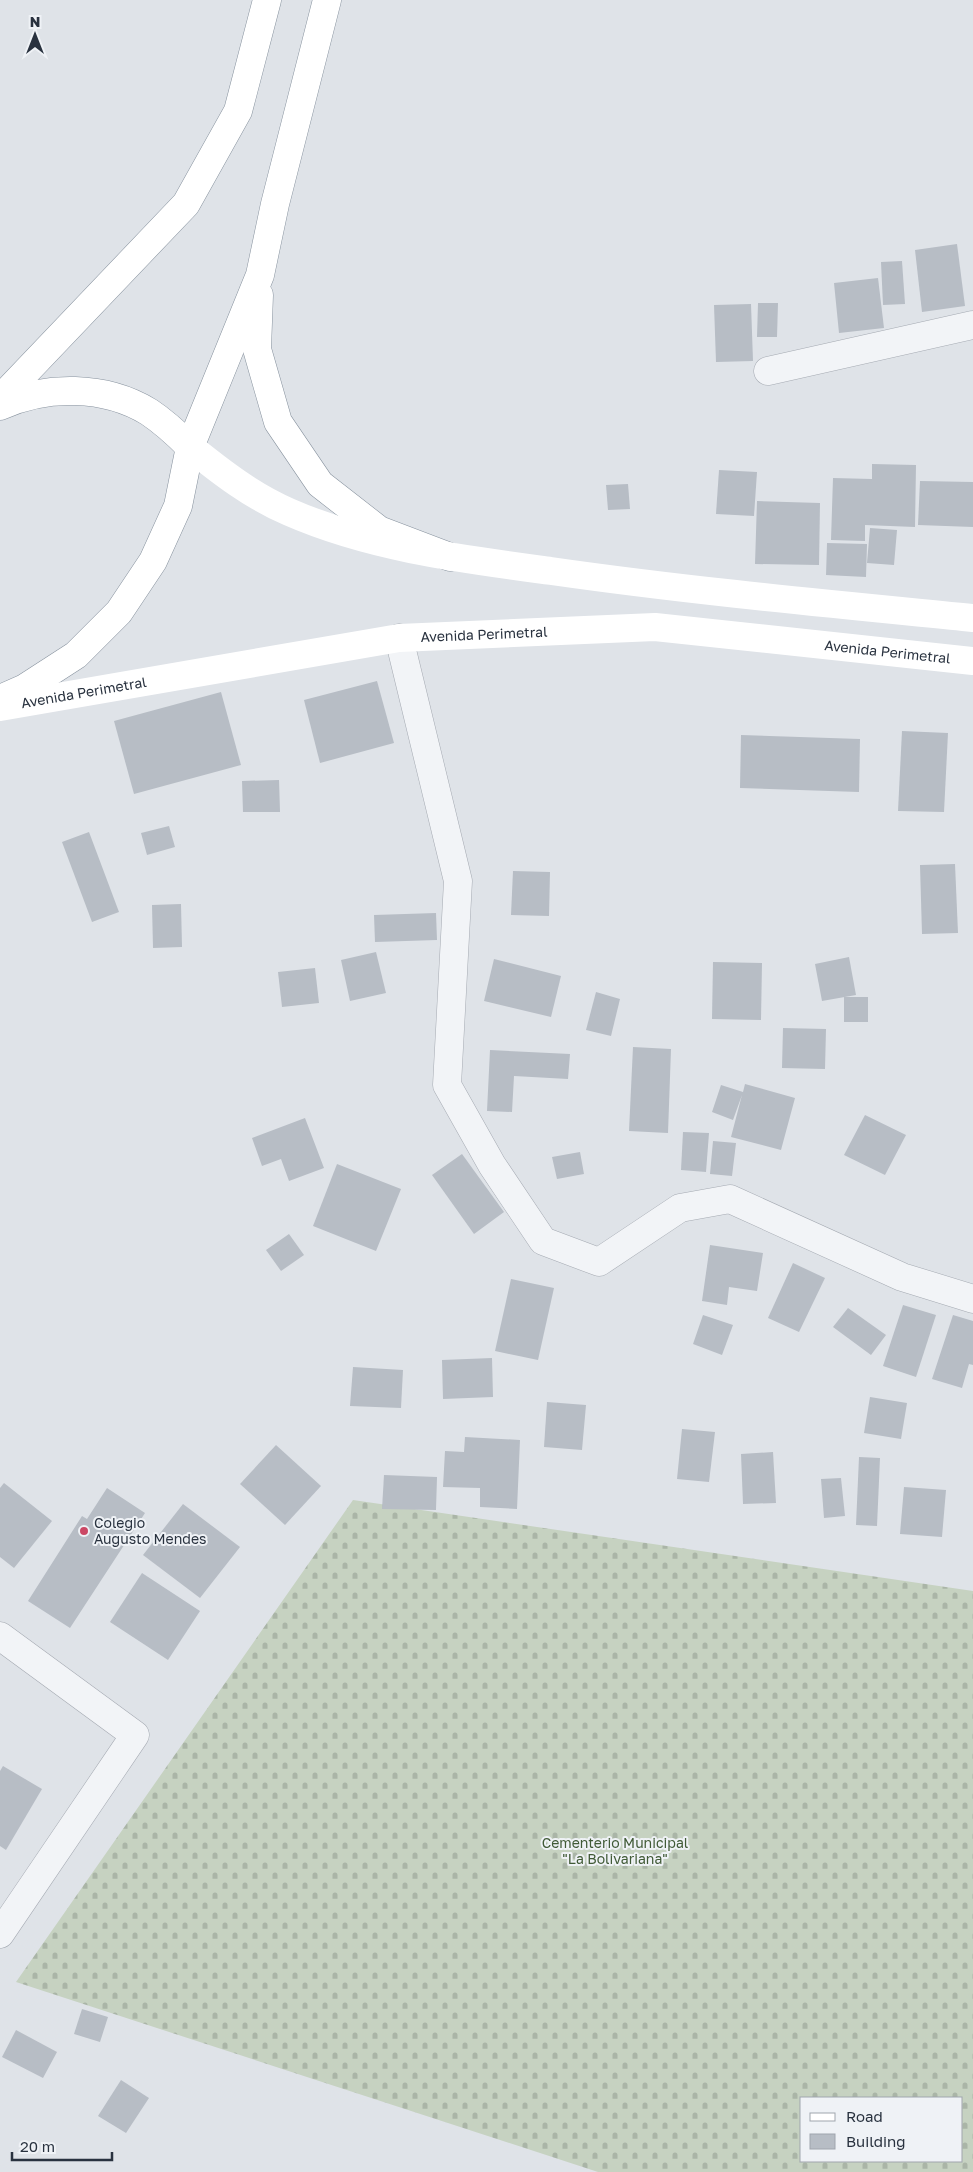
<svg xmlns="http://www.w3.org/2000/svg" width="973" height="2172" font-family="'Golos Text',sans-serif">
  <defs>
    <pattern id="cemetery-stones" width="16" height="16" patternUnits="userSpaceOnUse" patternTransform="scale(1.25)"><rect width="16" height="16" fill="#c6d2c1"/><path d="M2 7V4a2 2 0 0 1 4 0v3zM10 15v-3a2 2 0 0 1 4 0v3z" fill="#aab5a7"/></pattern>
  </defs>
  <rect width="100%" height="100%" fill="#dfe3e8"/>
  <path fill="url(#cemetery-stones)" fill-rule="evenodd" d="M 353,1500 L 973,1591 L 973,2172 L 598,2172 L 16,1982 ZM 802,2098 L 962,2098 L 962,2161 L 802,2161 Z"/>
  <g fill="#b7bdc5">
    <path d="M 957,244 L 965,306 L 922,312 L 915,250 Z"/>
    <path d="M 902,261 L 905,304 L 883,305 L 881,262 Z"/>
    <path d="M 878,278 L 884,328 L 839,333 L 834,283 Z"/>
    <path d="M 758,303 L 778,303 L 777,337 L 757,337 Z"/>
    <path d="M 751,304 L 753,361 L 716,362 L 714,305 Z"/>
    <path d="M 872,464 L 916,465 L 915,527 L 865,525 L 865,541 L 831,540 L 833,478 L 872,479 Z"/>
    <path d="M 719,470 L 757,472 L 754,516 L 716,514 Z"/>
    <path d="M 920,481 L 973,482 L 973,527 L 918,525 Z"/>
    <path d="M 628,484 L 630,509 L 608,510 L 606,485 Z"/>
    <path d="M 757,501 L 820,503 L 819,565 L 755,564 Z"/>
    <path d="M 870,528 L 897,530 L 894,565 L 867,563 Z"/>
    <path d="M 827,543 L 867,544 L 866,577 L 826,575 Z"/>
    <path d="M 377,681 L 394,743 L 320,763 L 304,700 Z"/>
    <path d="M 221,692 L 241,765 L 134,794 L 114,721 Z"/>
    <path d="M 902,731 L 948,733 L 944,812 L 898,811 Z"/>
    <path d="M 741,735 L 860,739 L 859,792 L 740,788 Z"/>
    <path d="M 279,780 L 280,812 L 243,812 L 242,781 Z"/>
    <path d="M 169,826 L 175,847 L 147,855 L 141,833 Z"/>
    <path d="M 89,832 L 119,912 L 92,922 L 62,842 Z"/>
    <path d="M 955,864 L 958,933 L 922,934 L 920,865 Z"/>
    <path d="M 513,871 L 550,872 L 549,916 L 511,915 Z"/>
    <path d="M 181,904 L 182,947 L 153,948 L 152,905 Z"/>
    <path d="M 436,913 L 437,940 L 375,942 L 374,915 Z"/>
    <path d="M 376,952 L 386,993 L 350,1001 L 341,960 Z"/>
    <path d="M 849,957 L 856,995 L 822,1001 L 815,964 Z"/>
    <path d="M 494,959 L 561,976 L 551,1017 L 484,1001 Z"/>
    <path d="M 713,962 L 762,963 L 761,1020 L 712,1019 Z"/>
    <path d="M 315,968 L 319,1003 L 282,1007 L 278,972 Z"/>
    <path d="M 596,992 L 620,999 L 611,1036 L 586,1030 Z"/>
    <rect x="844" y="997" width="24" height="25"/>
    <path d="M 783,1028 L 826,1029 L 825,1069 L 782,1068 Z"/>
    <path d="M 633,1047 L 671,1049 L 668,1133 L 629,1131 Z"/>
    <path d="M 490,1050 L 570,1054 L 568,1079 L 514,1076 L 512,1112 L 487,1111 Z"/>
    <path d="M 745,1084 L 795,1098 L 781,1150 L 731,1137 L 742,1095 L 733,1120 L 712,1112 L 721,1085 L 743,1092 Z"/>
    <path d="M 865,1115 L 906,1135 L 885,1175 L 844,1155 Z"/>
    <path d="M 305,1118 L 324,1168 L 289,1181 L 281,1159 L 262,1166 L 252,1138 Z"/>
    <path d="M 683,1132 L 709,1133 L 706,1172 L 681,1170 Z"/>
    <path d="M 713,1141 L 736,1143 L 732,1176 L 710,1174 Z"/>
    <path d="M 580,1152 L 584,1174 L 557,1179 L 552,1157 Z"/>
    <path d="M 462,1154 L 504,1212 L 474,1234 L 432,1175 Z"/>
    <path d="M 337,1164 L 401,1189 L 376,1251 L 313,1226 Z"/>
    <path d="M 289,1234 L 304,1255 L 281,1271 L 266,1250 Z"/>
    <path d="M 710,1245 L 763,1253 L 757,1291 L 729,1287 L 727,1305 L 702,1301 Z"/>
    <path d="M 793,1263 L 825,1278 L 799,1332 L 768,1318 Z"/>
    <path d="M 511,1279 L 554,1288 L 538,1360 L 495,1351 Z"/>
    <path d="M 903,1305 L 936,1315 L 916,1377 L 883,1366 Z"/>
    <path d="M 848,1308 L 886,1335 L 871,1355 L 833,1327 Z"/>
    <path d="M 703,1315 L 733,1325 L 722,1355 L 693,1344 Z"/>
    <path d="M 953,1315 L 973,1321 L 973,1365 L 969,1364 L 962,1388 L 932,1379 Z"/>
    <path d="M 492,1358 L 493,1397 L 443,1399 L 442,1360 Z"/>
    <path d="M 353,1367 L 403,1370 L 401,1408 L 350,1406 Z"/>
    <path d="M 870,1397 L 907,1403 L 901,1439 L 864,1433 Z"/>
    <path d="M 547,1402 L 586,1405 L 582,1450 L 544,1447 Z"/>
    <path d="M 682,1429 L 715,1432 L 709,1482 L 677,1479 Z"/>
    <path d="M 465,1437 L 520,1440 L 517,1509 L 480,1507 L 480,1488 L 443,1487 L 445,1451 L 464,1452 Z"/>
    <path d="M 276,1445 L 321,1486 L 285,1525 L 240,1484 Z"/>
    <path d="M 773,1452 L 776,1503 L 743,1504 L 741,1454 Z"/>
    <path d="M 859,1457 L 880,1458 L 877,1526 L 856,1525 Z"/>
    <path d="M 384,1475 L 437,1477 L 436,1510 L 382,1509 Z"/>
    <path d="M 841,1478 L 845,1516 L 824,1518 L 821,1479 Z"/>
    <path d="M 4,1483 L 52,1521 L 14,1568 L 0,1557 L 0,1488 Z"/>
    <path d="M 904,1487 L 946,1490 L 942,1537 L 900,1534 Z"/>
    <path d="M 107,1488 L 145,1513 L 70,1628 L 28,1601 L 82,1516 L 87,1519 Z"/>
    <path d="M 183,1504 L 240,1547 L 200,1598 L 143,1555 Z"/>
    <path d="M 142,1573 L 200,1611 L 168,1660 L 110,1622 Z"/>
    <path d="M 3,1766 L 42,1789 L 6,1850 L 0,1846 L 0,1771 Z"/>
    <path d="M 82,2009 L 108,2017 L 100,2042 L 74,2034 Z"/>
    <path d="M 16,2030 L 57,2052 L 43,2078 L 2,2057 Z"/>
    <path d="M 121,2080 L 149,2098 L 126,2133 L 98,2116 Z"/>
  </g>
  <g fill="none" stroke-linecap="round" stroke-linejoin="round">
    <g stroke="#a5aab2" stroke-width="29">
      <g id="minor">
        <path d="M 768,371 L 973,325"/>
        <path d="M 399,638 L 458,881 L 447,1085 L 492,1165 L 543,1241 L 599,1262 L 680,1208 L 730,1199 L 902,1277 L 973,1299"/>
        <path d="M 0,1636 L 135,1735 L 0,1934"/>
      </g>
    </g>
    <g stroke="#87929e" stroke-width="29">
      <g id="trunk">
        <path d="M 259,295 L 257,349 L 278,422 L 320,484 L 379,530 L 450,557"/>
        <path d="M 0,399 L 186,204 L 238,111 L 267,0"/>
        <path d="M 0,406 C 46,385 105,385 149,412 C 164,422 177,434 190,447"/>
        <path d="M 0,699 L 25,688 L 76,655 L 119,612 L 153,561 L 178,506 L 190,447 L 260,275 L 275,204 L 327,0"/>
      </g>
    </g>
    <use href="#minor" stroke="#f2f4f7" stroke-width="28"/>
    <g stroke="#fff" stroke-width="28">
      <path d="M 190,447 C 221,472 252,496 289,512 C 371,548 462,559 551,571 C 691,591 832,604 973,618"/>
      <path id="s1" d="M 0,707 L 399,638 L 655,627 L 973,661"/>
    </g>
    <use href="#trunk" stroke="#fff" stroke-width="28"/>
  </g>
  <circle fill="#cb4764" stroke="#eff2f6" stroke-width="2" cx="84" cy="1531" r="5"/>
  <g text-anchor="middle" stroke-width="4" stroke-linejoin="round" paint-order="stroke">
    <g font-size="14" fill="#29323f" stroke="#eff2f6">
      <text dy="5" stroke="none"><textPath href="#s1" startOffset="490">Avenida Perimetral</textPath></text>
      <text dy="5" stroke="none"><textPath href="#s1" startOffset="895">Avenida Perimetral</textPath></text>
      <text dy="5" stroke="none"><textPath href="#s1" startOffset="85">Avenida Perimetral</textPath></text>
    </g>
    <g font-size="14" fill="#29323f" stroke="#eff2f6" text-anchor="start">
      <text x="94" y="1528">Colegio<tspan x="94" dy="16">Augusto Mendes</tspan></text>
    </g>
    <g font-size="14" fill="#405a36" stroke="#eff2f6">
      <text x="615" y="1848">Cementerio Municipal<tspan x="615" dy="16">"La Bolivariana"</tspan></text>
    </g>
  </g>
  <rect x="800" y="2097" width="162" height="65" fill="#eff2f6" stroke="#a0a5ad"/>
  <rect x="810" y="2113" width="25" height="8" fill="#ffffff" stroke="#a0a5ad"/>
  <text x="846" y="2122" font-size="15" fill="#29323f">Road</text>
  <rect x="810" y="2134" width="25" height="15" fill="#b7bdc5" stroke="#a0a5ad"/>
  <text x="846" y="2147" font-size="15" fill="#29323f">Building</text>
  <g transform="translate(35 35)" stroke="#eff2f6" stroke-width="4" paint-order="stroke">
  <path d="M0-4L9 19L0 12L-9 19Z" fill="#29323f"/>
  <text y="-8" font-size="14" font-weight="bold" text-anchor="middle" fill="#29323f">N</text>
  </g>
  <path d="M12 2152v8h100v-8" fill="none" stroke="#29323f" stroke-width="2.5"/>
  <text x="20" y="2152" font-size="15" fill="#29323f" stroke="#eff2f6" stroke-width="4" paint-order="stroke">20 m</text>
</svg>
